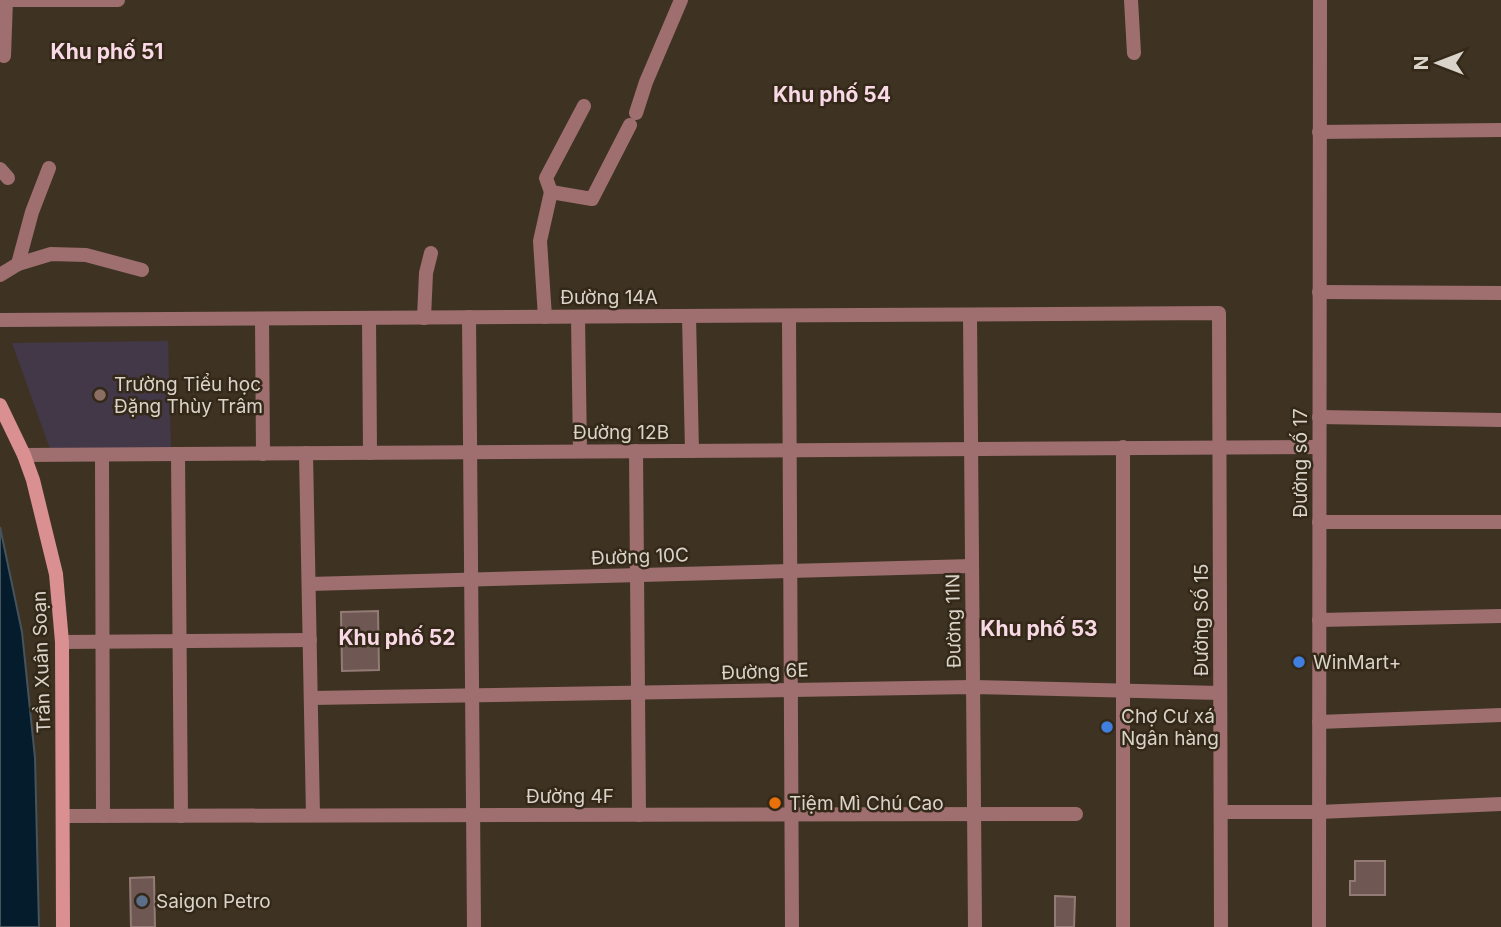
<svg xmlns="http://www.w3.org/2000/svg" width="1501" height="927" font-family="Inter,sans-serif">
  <rect width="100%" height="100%" fill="#3e3323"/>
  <path fill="#433848" d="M 168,341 L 171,448 L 50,449 L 12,343 Z"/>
  <path fill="#051c2d" stroke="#45535c" stroke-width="2" d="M 0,527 L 22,632 L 35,758 L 39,927 L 0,927 Z"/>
  <g fill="#6f5854" stroke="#937a75" stroke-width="2">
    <path d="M 378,611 L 379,670 L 342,671 L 341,612 Z"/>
    <path d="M 1355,861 L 1385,861 L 1385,895 L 1350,895 L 1350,881 L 1355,881 Z"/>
    <path d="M 154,877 L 155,927 L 131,927 L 130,878 Z"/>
    <path d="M 1055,896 L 1075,897 L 1074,927 L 1055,927 Z"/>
  </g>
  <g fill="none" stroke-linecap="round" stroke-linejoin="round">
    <g stroke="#9f6f70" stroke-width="14">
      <path d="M 6,0 L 118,0"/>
      <path d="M 1131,0 L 1134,53"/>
      <path d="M 4,56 L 6,0"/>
      <path d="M 636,113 L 646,82 L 681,0"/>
      <path d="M 1319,132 L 1501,130"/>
      <path d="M 0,169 L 8,178"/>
      <path d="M 551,192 L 546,178 L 584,106"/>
      <path d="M 18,264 L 51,254 L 86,255 L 142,270"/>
      <path d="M 0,275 L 18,264 L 32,212 L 49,168"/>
      <path d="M 1319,292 L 1501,293"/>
      <path d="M 970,315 L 975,927"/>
      <path d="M 689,316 L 692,451"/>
      <path d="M 789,316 L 792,927"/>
      <path d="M 469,317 L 474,927"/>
      <path d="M 545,317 L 540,241 L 551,192 L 592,199 L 630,125"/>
      <path d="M 578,317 L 580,451"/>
      <path d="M 369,318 L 370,453"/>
      <path d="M 424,318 L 426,273 L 431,253"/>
      <path d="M 262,319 L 263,454"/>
      <path d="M 0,320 L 1219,313 L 1221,927"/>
      <path d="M 1319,417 L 1501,420"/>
      <path d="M 636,451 L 639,815"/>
      <path d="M 306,453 L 313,815"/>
      <path d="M 178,454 L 181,816"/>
      <path d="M 24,455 L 1319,447"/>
      <path d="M 102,455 L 103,816"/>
      <path d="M 1319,522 L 1501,522"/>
      <path d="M 309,584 L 972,566"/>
      <path d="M 1319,620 L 1501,616"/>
      <path d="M 62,642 L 310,640"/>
      <path d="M 311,698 L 973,687 L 1220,693"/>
      <path d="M 1319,722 L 1501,715"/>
      <path d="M 1221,812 L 1319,812 L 1501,804"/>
      <path d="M 65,816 L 1076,814"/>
      <path d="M 1123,927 L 1123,447"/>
    </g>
    <path stroke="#9f6f70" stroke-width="14" d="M 1319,927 L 1320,0"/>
    <path stroke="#da8f91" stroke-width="14" d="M 0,405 L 24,455 L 33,480 L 56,574 L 62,642 L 63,927"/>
  </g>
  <circle fill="#8d6e63" stroke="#342919" stroke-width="2.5" cx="100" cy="395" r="7"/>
  <g fill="#3f7fe0" stroke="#342919" stroke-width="2.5">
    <circle cx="1299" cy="662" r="7"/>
    <circle cx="1107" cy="727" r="7"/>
  </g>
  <circle fill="#e8710a" stroke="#342919" stroke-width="2.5" cx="775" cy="803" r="7"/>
  <circle fill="#5c6f8a" stroke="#342919" stroke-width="2.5" cx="142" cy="901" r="7"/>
  <g text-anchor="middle" stroke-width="5" stroke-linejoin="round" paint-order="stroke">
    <g font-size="19" fill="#dad3c9" stroke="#342919">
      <text x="609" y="304">Đường 14A</text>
      <text x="621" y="439">Đường 12B</text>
      <text transform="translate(1300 463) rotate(-90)" y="7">Đường số 17</text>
      <text transform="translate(640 556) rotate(-2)" y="7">Đường 10C</text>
      <text transform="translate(1201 620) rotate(-90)" y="7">Đường Số 15</text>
      <text transform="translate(953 621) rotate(-91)" y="7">Đường 11N</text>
      <text transform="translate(41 662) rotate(-92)" y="7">Trần Xuân Soạn</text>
      <text transform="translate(765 671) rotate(-2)" y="7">Đường 6E</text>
      <text x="570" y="803">Đường 4F</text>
    </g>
    <g font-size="19" fill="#dad3c9" stroke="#342919" text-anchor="start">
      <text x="114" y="391">Trường Tiểu học<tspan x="114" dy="22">Đặng Thùy Trâm</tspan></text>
      <text x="1313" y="669">WinMart+</text>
      <text x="1121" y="723">Chợ Cư xá<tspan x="1121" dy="22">Ngân hàng</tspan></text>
      <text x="789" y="810">Tiệm Mì Chú Cao</text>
      <text x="156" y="908">Saigon Petro</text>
    </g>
    <g font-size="21" font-weight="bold" fill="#fad9e7" stroke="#342919">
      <text x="107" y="59">Khu phố 51</text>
      <text x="832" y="102">Khu phố 54</text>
      <text x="1039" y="636">Khu phố 53</text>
      <text x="397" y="645">Khu phố 52</text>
    </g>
  </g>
  <g transform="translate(1438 63) rotate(270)" stroke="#342919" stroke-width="5" paint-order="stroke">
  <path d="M0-5L12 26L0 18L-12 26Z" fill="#dad3c9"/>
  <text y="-10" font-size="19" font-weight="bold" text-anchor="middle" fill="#dad3c9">N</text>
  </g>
</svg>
